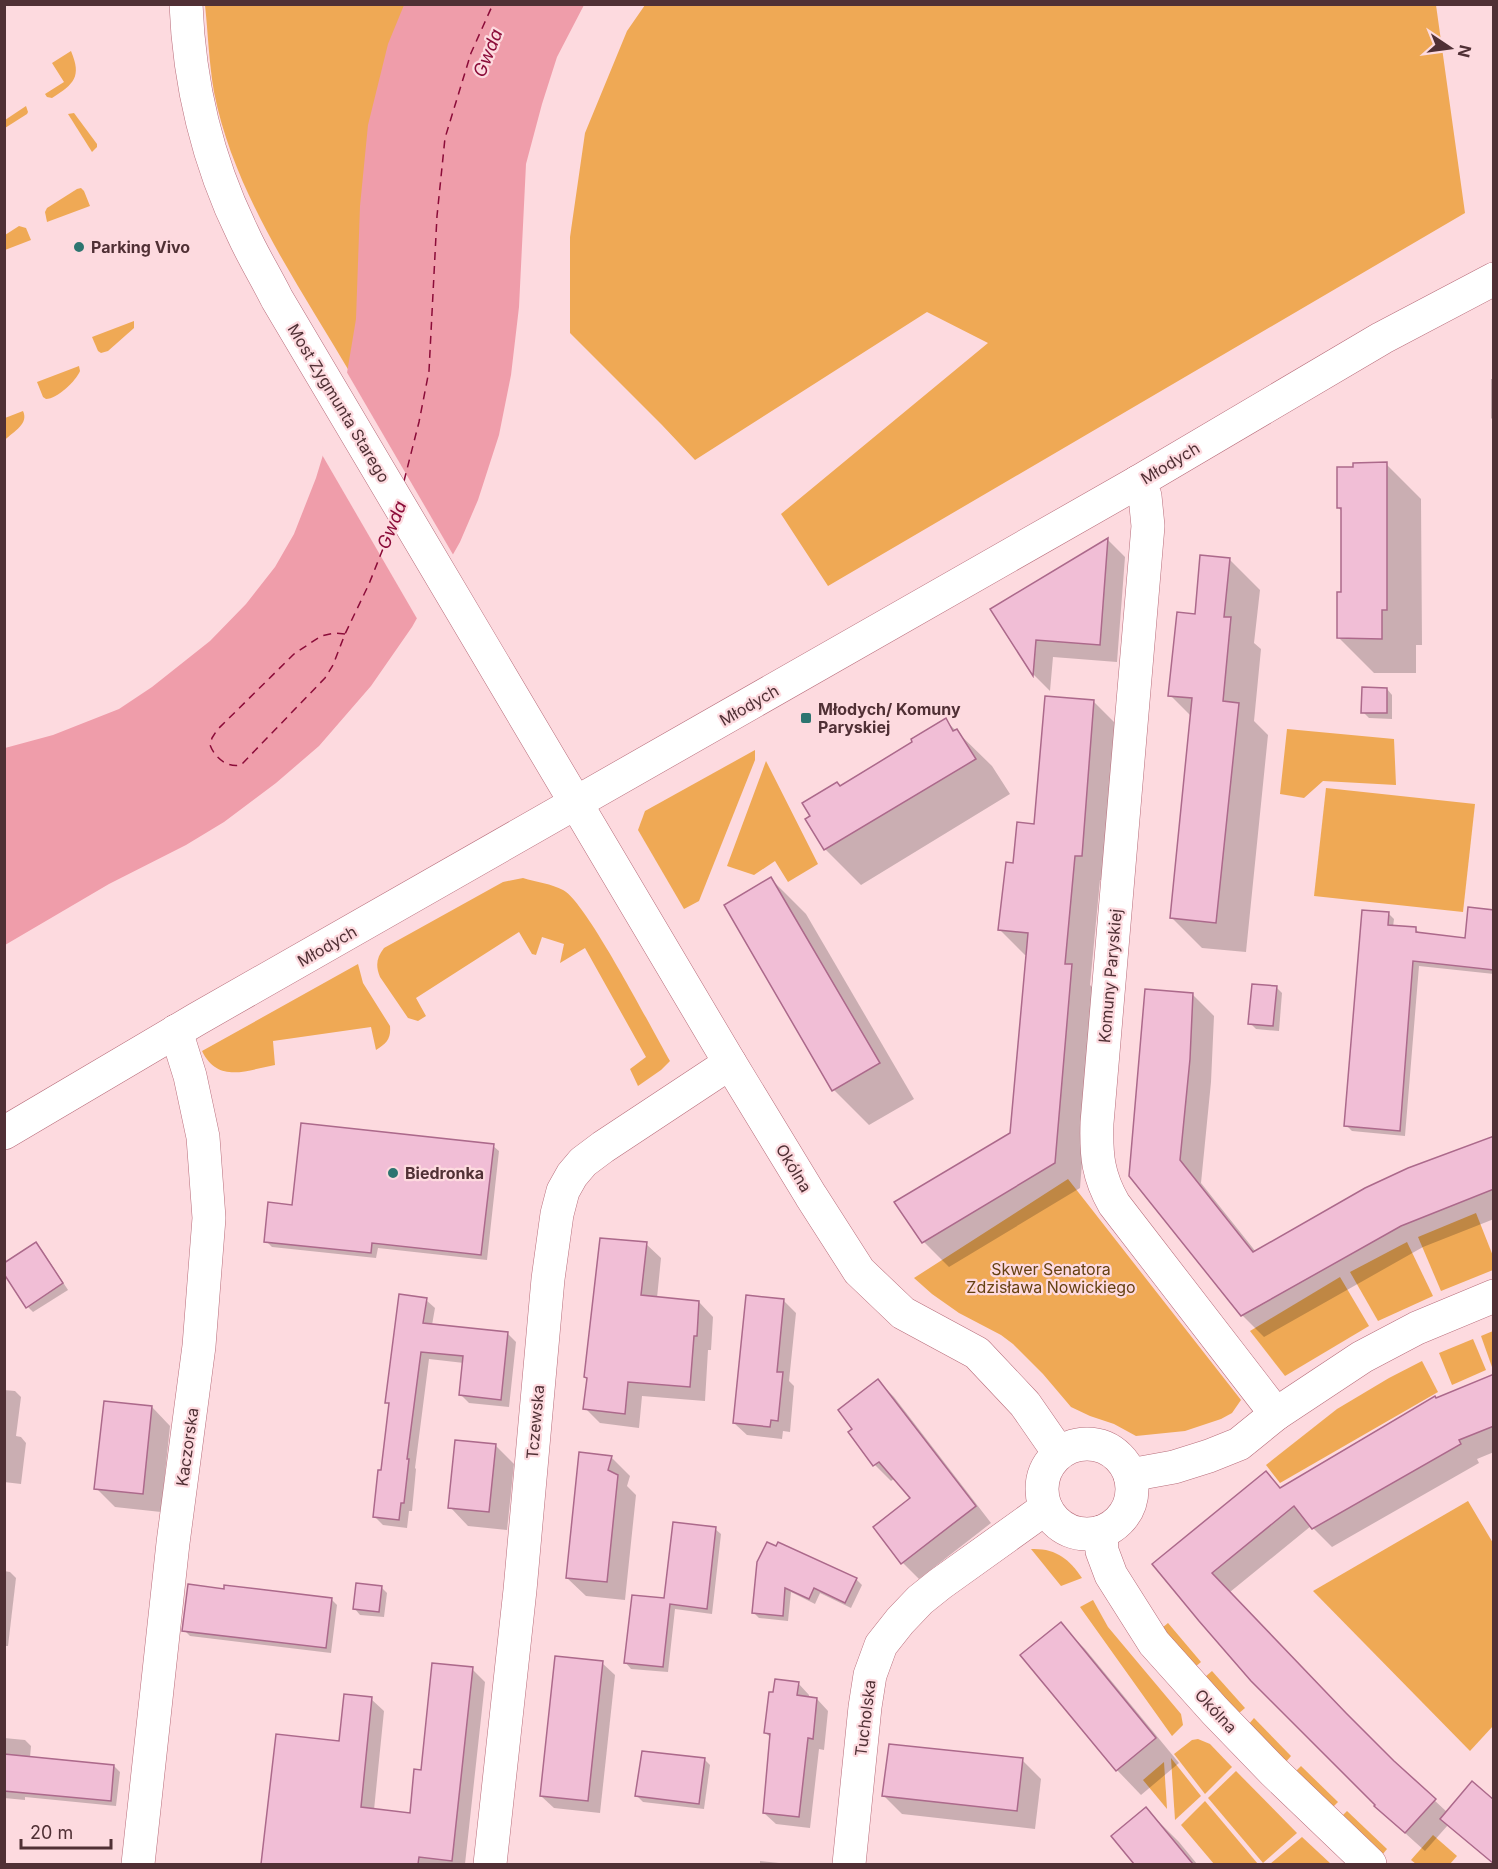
<svg xmlns="http://www.w3.org/2000/svg" width="1498" height="1869" font-family="Inter,sans-serif">
  <rect width="100%" height="100%" fill="#fddadf"/>
  <g fill="#efa955">
    <path d="M 205,5 L 407,5 L 361,248 L 357,325 L 352,376 C 300,287 234,194 214,92 C 209,63 208,33 205,5 Z"/>
    <path d="M 645,5 L 1436,5 L 1465,213 L 828,586 L 781,514 L 988,343 L 927,312 L 695,460 L 662,425 L 570,333 L 570,237 L 585,133 L 627,31 Z"/>
    <path d="M 71,51 C 82,77 74,84 52,98 L 47,97 L 45,94 L 64,82 L 52,63 Z"/>
    <path d="M 26,106 L 28,112 L 27,114 L 5,128 L 5,120 Z"/>
    <path d="M 74,113 L 97,144 L 97,147 L 92,152 L 68,114 Z"/>
    <path d="M 81,188 L 84,191 L 90,206 L 47,222 L 45,212 L 47,208 L 77,189 Z"/>
    <path d="M 19,226 L 26,228 L 31,240 L 5,250 L 5,235 Z"/>
    <path d="M 134,321 L 134,328 L 108,351 L 101,353 L 98,351 L 92,337 Z"/>
    <path d="M 79,366 L 80,371 C 76,381 57,399 46,399 L 43,397 L 37,382 Z"/>
    <path d="M 23,411 C 29,424 14,431 5,440 L 5,418 Z"/>
    <path d="M 1287,729 L 1394,739 L 1396,785 L 1323,781 L 1304,798 L 1280,794 Z"/>
    <path d="M 755,750 L 755,760 L 699,901 L 684,909 L 638,830 L 645,811 Z"/>
    <path d="M 766,761 L 818,864 L 788,882 L 775,861 L 754,875 L 727,866 Z"/>
    <path d="M 1326,788 L 1475,804 L 1463,912 L 1314,896 Z"/>
    <path d="M 523,878 C 536,882 552,884 563,890 C 586,901 653,1032 670,1061 L 661,1070 L 638,1086 L 630,1069 L 646,1057 L 585,948 L 560,963 L 564,944 L 542,937 L 536,955 L 532,954 L 519,932 L 416,998 L 426,1016 L 418,1021 L 408,1018 L 380,977 C 375,965 377,957 384,948 L 503,882 Z"/>
    <path d="M 358,964 L 363,983 L 390,1026 C 391,1039 387,1043 376,1050 L 371,1027 L 273,1041 L 275,1065 C 247,1070 218,1084 202,1051 Z"/>
    <path d="M 1068,1179 L 1241,1400 L 1232,1413 L 1221,1419 L 1185,1431 L 1136,1436 L 1114,1424 L 1090,1416 L 1071,1407 L 1043,1374 L 1013,1344 L 1001,1335 L 959,1313 L 932,1294 L 914,1278 Z"/>
    <path d="M 1476,1213 L 1493,1256 L 1493,1270 L 1441,1291 L 1418,1237 Z"/>
    <path d="M 1407,1242 L 1433,1296 L 1378,1321 L 1350,1272 Z"/>
    <path d="M 1340,1277 L 1369,1326 L 1285,1376 L 1250,1331 Z"/>
    <path d="M 1493,1331 L 1494,1366 L 1492,1367 L 1481,1336 Z"/>
    <path d="M 1473,1339 L 1486,1370 L 1452,1385 L 1439,1353 Z"/>
    <path d="M 1422,1361 L 1438,1392 L 1280,1483 L 1266,1465 L 1337,1409 L 1389,1378 Z"/>
    <path d="M 1468,1501 L 1493,1543 L 1493,1726 L 1470,1751 L 1313,1591 Z"/>
    <path d="M 1031,1549 C 1056,1548 1069,1559 1082,1578 L 1061,1586 Z"/>
    <path d="M 1093,1600 L 1108,1627 L 1181,1714 L 1183,1725 L 1172,1736 L 1080,1607 Z"/>
    <path d="M 1168,1623 L 1201,1662 L 1195,1667 L 1162,1628 Z"/>
    <path d="M 1212,1671 L 1245,1708 L 1238,1714 L 1205,1677 Z"/>
    <path d="M 1254,1718 L 1291,1756 L 1285,1763 L 1248,1725 Z"/>
    <path d="M 1198,1739 L 1210,1744 L 1232,1767 L 1205,1794 L 1174,1754 L 1192,1740 Z"/>
    <path d="M 1171,1758 L 1201,1796 L 1175,1820 Z"/>
    <path d="M 1164,1762 L 1167,1809 L 1143,1780 Z"/>
    <path d="M 1301,1766 L 1338,1802 L 1332,1808 L 1295,1772 Z"/>
    <path d="M 1236,1771 L 1297,1833 L 1263,1863 L 1208,1798 Z"/>
    <path d="M 1205,1801 L 1258,1864 L 1214,1864 L 1181,1825 Z"/>
    <path d="M 1347,1811 L 1387,1849 L 1382,1855 L 1341,1817 Z"/>
    <path d="M 1433,1835 L 1457,1856 L 1450,1864 L 1416,1864 L 1411,1860 Z"/>
    <path d="M 1302,1837 L 1331,1864 L 1270,1864 Z"/>
  </g>
  <path fill="#ef9daa" d="M 404,5 L 584,5 L 557,57 L 542,104 L 526,164 L 519,307 L 511,375 L 499,435 L 478,500 L 460,542 L 412,627 L 371,686 L 319,746 L 276,783 L 224,822 L 186,845 L 109,884 L 5,945 L 5,748 L 53,735 L 119,709 L 152,687 L 210,641 L 246,604 L 275,567 L 294,534 L 316,478 L 346,379 L 356,319 L 360,206 L 368,125 L 388,44 Z"/>
  <path fill="#fddadf" d="M 345,369 L 455,558 L 419,622 L 321,453 Z"/>
  <g fill="#0003">
    <path d="M 1491,379 L 1494,379 L 1494,421 L 1491,418 Z"/>
    <path d="M 1386,464 L 1421,499 L 1422,645 L 1416,645 L 1416,673 L 1374,673 L 1339,638 L 1343,594 L 1342,512 L 1338,507 Z"/>
    <path d="M 1492,505 L 1494,505 L 1494,551 L 1492,549 Z"/>
    <path d="M 1108,540 L 1125,557 L 1117,662 L 1053,657 L 1050,691 L 1034,675 L 992,609 Z"/>
    <path d="M 1230,560 L 1260,590 L 1254,643 L 1261,649 L 1254,721 L 1268,735 L 1246,952 L 1202,948 L 1171,917 L 1192,717 L 1170,695 Z"/>
    <path d="M 1387,689 L 1392,695 L 1392,719 L 1369,718 L 1363,712 Z"/>
    <path d="M 1094,702 L 1119,727 L 1106,880 L 1100,880 L 1090,985 L 1096,991 L 1080,1188 L 949,1267 L 924,1242 L 1012,1134 L 1028,955 L 1025,955 L 1000,930 L 1014,864 L 1035,825 Z"/>
    <path d="M 945,720 L 992,766 L 1010,794 L 861,885 L 825,849 L 807,819 L 841,787 L 915,742 Z"/>
    <path d="M 771,879 L 806,914 L 914,1099 L 869,1125 L 834,1090 Z"/>
    <path d="M 1494,911 L 1494,974 L 1419,966 L 1405,1136 L 1352,1131 L 1346,1125 L 1388,913 L 1394,919 L 1393,927 L 1415,929 L 1421,934 L 1466,940 Z"/>
    <path d="M 1276,987 L 1282,993 L 1279,1031 L 1256,1029 L 1250,1023 Z"/>
    <path d="M 1192,994 L 1214,1016 L 1211,1082 L 1201,1183 L 1256,1252 L 1494,1138 L 1494,1219 L 1423,1247 L 1264,1337 L 1242,1315 L 1130,1175 Z"/>
    <path d="M 493,1146 L 499,1151 L 487,1260 L 378,1248 L 376,1258 L 272,1247 L 266,1241 L 294,1206 Z"/>
    <path d="M 36,1244 L 42,1250 L 68,1290 L 33,1312 L 28,1307 Z"/>
    <path d="M 646,1244 L 661,1258 L 657,1298 L 699,1302 L 713,1317 L 711,1350 L 708,1350 L 705,1401 L 642,1396 L 639,1428 L 600,1423 L 585,1408 L 588,1380 L 585,1377 Z"/>
    <path d="M 426,1300 L 435,1308 L 432,1325 L 507,1333 L 516,1342 L 509,1407 L 469,1403 L 461,1395 L 464,1363 L 429,1359 L 415,1468 L 416,1469 L 412,1511 L 409,1511 L 407,1528 L 383,1525 L 374,1516 L 383,1472 L 390,1406 L 387,1402 Z"/>
    <path d="M 784,1301 L 796,1313 L 789,1381 L 794,1386 L 790,1432 L 783,1431 L 782,1439 L 747,1435 L 734,1423 Z"/>
    <path d="M 1494,1375 L 1494,1452 L 1477,1459 L 1479,1463 L 1332,1547 L 1311,1526 L 1230,1592 L 1393,1762 L 1447,1812 L 1494,1802 L 1494,1864 L 1448,1825 L 1425,1851 L 1395,1824 L 1154,1564 L 1266,1473 L 1281,1489 L 1436,1399 Z"/>
    <path d="M 878,1381 L 894,1397 L 991,1523 L 919,1579 L 903,1563 L 875,1528 L 912,1499 L 895,1478 L 891,1481 L 875,1465 L 850,1432 L 855,1429 Z"/>
    <path d="M 4,1390 L 15,1391 L 21,1397 L 16,1436 L 21,1437 L 26,1443 L 21,1484 L 4,1482 Z"/>
    <path d="M 152,1407 L 170,1426 L 161,1512 L 115,1507 L 96,1488 Z"/>
    <path d="M 495,1445 L 514,1464 L 507,1530 L 468,1526 L 450,1507 Z"/>
    <path d="M 611,1457 L 630,1476 L 627,1486 L 636,1495 L 625,1600 L 586,1596 L 567,1578 Z"/>
    <path d="M 715,1529 L 721,1534 L 712,1614 L 675,1609 L 668,1672 L 631,1669 L 626,1663 L 665,1600 Z"/>
    <path d="M 779,1544 L 856,1579 L 862,1585 L 851,1608 L 820,1593 L 815,1604 L 791,1592 L 788,1621 L 759,1618 L 753,1612 Z"/>
    <path d="M 4,1571 L 10,1572 L 16,1578 L 8,1646 L 4,1646 Z"/>
    <path d="M 381,1587 L 387,1593 L 384,1617 L 360,1615 L 355,1609 Z"/>
    <path d="M 225,1590 L 331,1599 L 337,1605 L 331,1653 L 190,1636 L 184,1630 Z"/>
    <path d="M 1060,1624 L 1085,1649 L 1179,1763 L 1141,1795 L 1117,1770 Z"/>
    <path d="M 602,1663 L 615,1675 L 600,1813 L 554,1808 L 541,1796 Z"/>
    <path d="M 472,1669 L 485,1682 L 465,1864 L 263,1864 L 278,1736 L 340,1743 L 371,1699 L 384,1711 L 374,1810 L 411,1815 L 423,1771 Z"/>
    <path d="M 798,1683 L 809,1695 L 809,1698 L 817,1699 L 828,1711 L 824,1750 L 819,1749 L 810,1828 L 776,1824 L 764,1813 L 771,1738 L 765,1732 Z"/>
    <path d="M 4,1738 L 25,1740 L 31,1746 L 30,1758 L 114,1766 L 120,1772 L 116,1806 L 25,1797 L 25,1800 L 4,1798 Z"/>
    <path d="M 704,1759 L 710,1765 L 704,1809 L 643,1802 L 637,1796 Z"/>
    <path d="M 1022,1760 L 1041,1779 L 1035,1829 L 902,1814 L 884,1796 Z"/>
    <path d="M 1146,1809 L 1179,1842 L 1197,1864 L 1136,1864 L 1113,1837 Z"/>
    <path d="M 760,1861 L 789,1864 L 760,1864 Z"/>
  </g>
  <g fill="none" stroke-linecap="round" stroke-linejoin="round">
    <g stroke="#8b0c39" stroke-width="1.5" stroke-dasharray="8 6" stroke-linecap="butt">
      <path d="M 404,481 L 419,422 L 429,371 L 437,216 L 445,138 L 471,53 L 493,4"/>
      <path d="M 345,634 L 335,633 L 321,636 L 294,654 L 217,730 L 212,738 L 210,745 C 215,758 227,768 241,765 L 325,678 L 333,665 L 345,634 L 369,584 L 392,526"/>
    </g>
  </g>
  <g fill="#f1bed6" stroke="#ac698b" stroke-width="1.5">
    <path d="M 1387,462 L 1387,610 L 1382,610 L 1382,639 L 1337,638 L 1337,592 L 1341,592 L 1341,508 L 1337,508 L 1337,467 L 1353,467 L 1353,463 Z"/>
    <path d="M 1108,538 L 1100,645 L 1036,640 L 1033,676 L 990,609 Z"/>
    <path d="M 1200,555 L 1230,558 L 1224,617 L 1231,617 L 1223,701 L 1239,703 L 1216,923 L 1170,918 L 1192,698 L 1168,696 L 1177,612 L 1195,614 Z"/>
    <path d="M 1362,687 L 1387,688 L 1387,713 L 1361,713 Z"/>
    <path d="M 1045,696 L 1094,700 L 1082,856 L 1075,856 L 1065,964 L 1072,964 L 1055,1163 L 922,1243 L 894,1202 L 1010,1133 L 1028,933 L 998,930 L 1006,862 L 1013,863 L 1017,822 L 1034,824 Z"/>
    <path d="M 946,718 L 953,731 L 957,729 L 976,759 L 824,850 L 805,819 L 810,816 L 802,803 L 837,782 L 840,786 L 912,742 L 911,739 Z"/>
    <path d="M 771,877 L 880,1063 L 832,1091 L 724,905 Z"/>
    <path d="M 1468,907 L 1494,910 L 1494,970 L 1413,961 L 1400,1131 L 1344,1126 L 1362,910 L 1389,912 L 1388,925 L 1416,927 L 1416,932 L 1465,938 Z"/>
    <path d="M 1252,984 L 1277,986 L 1273,1026 L 1248,1024 Z"/>
    <path d="M 1145,989 L 1193,993 L 1190,1059 L 1180,1160 L 1253,1252 L 1365,1188 L 1408,1168 L 1494,1136 L 1494,1189 L 1401,1226 L 1241,1316 L 1129,1176 Z"/>
    <path d="M 301,1123 L 494,1144 L 481,1255 L 372,1243 L 371,1253 L 264,1242 L 268,1202 L 292,1205 Z"/>
    <path d="M 600,1238 L 647,1242 L 641,1295 L 699,1301 L 697,1336 L 694,1336 L 690,1387 L 628,1382 L 625,1414 L 583,1409 L 587,1378 L 584,1377 Z"/>
    <path d="M 36,1242 L 63,1283 L 26,1308 L 4,1274 L 4,1263 Z"/>
    <path d="M 399,1294 L 427,1298 L 423,1323 L 508,1332 L 501,1400 L 459,1395 L 463,1356 L 421,1352 L 407,1459 L 409,1459 L 404,1503 L 401,1503 L 399,1520 L 373,1517 L 378,1470 L 381,1470 L 389,1403 L 385,1403 Z"/>
    <path d="M 746,1295 L 784,1299 L 777,1372 L 783,1372 L 778,1421 L 771,1420 L 770,1427 L 733,1423 Z"/>
    <path d="M 1494,1374 L 1494,1426 L 1459,1440 L 1461,1444 L 1312,1529 L 1294,1506 L 1212,1573 L 1346,1713 L 1394,1761 L 1436,1799 L 1405,1833 L 1374,1806 L 1375,1805 L 1251,1681 L 1199,1621 L 1152,1564 L 1266,1471 L 1280,1488 L 1435,1396 L 1436,1398 Z"/>
    <path d="M 878,1379 L 976,1506 L 901,1564 L 873,1527 L 910,1498 L 879,1462 L 873,1466 L 848,1432 L 852,1429 L 838,1410 Z"/>
    <path d="M 104,1401 L 152,1406 L 143,1494 L 94,1489 Z"/>
    <path d="M 455,1440 L 496,1444 L 489,1512 L 448,1508 Z"/>
    <path d="M 579,1452 L 612,1456 L 608,1470 L 618,1475 L 607,1582 L 566,1578 Z"/>
    <path d="M 673,1522 L 716,1527 L 707,1609 L 670,1604 L 663,1667 L 624,1663 L 632,1595 L 664,1598 Z"/>
    <path d="M 767,1542 L 776,1546 L 778,1542 L 857,1578 L 845,1603 L 814,1588 L 809,1599 L 785,1588 L 783,1616 L 752,1613 L 757,1562 Z"/>
    <path d="M 356,1583 L 382,1586 L 379,1612 L 353,1609 Z"/>
    <path d="M 188,1584 L 224,1589 L 224,1585 L 332,1598 L 326,1648 L 182,1631 Z"/>
    <path d="M 1061,1622 L 1156,1738 L 1116,1771 L 1020,1655 Z"/>
    <path d="M 555,1656 L 603,1661 L 588,1801 L 540,1796 Z"/>
    <path d="M 432,1663 L 473,1667 L 452,1861 L 419,1857 L 418,1864 L 261,1864 L 276,1734 L 339,1741 L 344,1694 L 372,1697 L 361,1807 L 410,1813 L 414,1769 L 421,1770 Z"/>
    <path d="M 775,1679 L 799,1682 L 797,1695 L 817,1698 L 813,1739 L 808,1738 L 799,1817 L 763,1813 L 770,1734 L 764,1733 L 769,1692 L 773,1692 Z"/>
    <path d="M 889,1744 L 1023,1758 L 1017,1811 L 882,1796 Z"/>
    <path d="M 642,1751 L 705,1758 L 699,1804 L 635,1796 Z"/>
    <path d="M 4,1754 L 114,1765 L 111,1801 L 4,1791 Z"/>
    <path d="M 1472,1781 L 1494,1800 L 1494,1864 L 1440,1819 Z"/>
    <path d="M 1146,1807 L 1193,1864 L 1134,1864 L 1111,1836 Z"/>
  </g>
  <g fill="none" stroke-linecap="round" stroke-linejoin="round">
    <g stroke="#b76c7a" stroke-width="34">
      <g id="street">
        <path d="M 1138,482 L 1145,496 L 1148,526 L 1097,1123 C 1096,1156 1098,1176 1114,1204 L 1276,1414"/>
        <path d="M 1130,1475 L 1174,1467 L 1209,1456 L 1239,1444 L 1276,1414 L 1362,1357 L 1417,1328 L 1494,1296"/>
        <path d="M 138,1864 L 173,1543 L 199,1346 L 209,1218 L 203,1137 L 190,1076 L 176,1031"/>
        <path d="M 490,1864 L 520,1590 L 548,1279 L 557,1214 L 563,1191 L 572,1175 L 583,1162 L 603,1147 L 730,1063"/>
        <path d="M 849,1864 L 865,1707 L 870,1675 L 881,1645 L 900,1621 L 920,1600 L 940,1584 L 1046,1508"/>
      </g>
    </g>
    <g stroke="#b76c7a" stroke-width="34">
      <g id="secondary">
        <path d="M 186,4 C 189,83 208,163 243,234 C 253,256 266,277 277,299 L 730,1063 L 811,1196 L 859,1271 L 903,1313 L 977,1353 L 1025,1404 L 1059,1453"/>
        <path d="M 4,1133 L 197,1019 L 1138,482 L 1382,338 L 1494,279"/>
        <circle cx="1087" cy="1489" r="45"/>
        <path d="M 1101,1532 L 1102,1551 L 1111,1575 L 1154,1643 L 1215,1711 L 1273,1771 L 1370,1864"/>
      </g>
    </g>
    <use href="#street" stroke="#fff" stroke-width="33"/>
    <use href="#secondary" stroke="#fff" stroke-width="33"/>
  </g>
  <g fill="#2d7570" stroke="#fddadf" stroke-width="2">
    <circle cx="79" cy="247" r="6"/>
    <rect x="800" y="712" width="12" height="12" rx="3"/>
    <circle cx="393" cy="1173" r="6"/>
  </g>
  <g text-anchor="middle" stroke-width="4.5" stroke-linejoin="round" paint-order="stroke">
    <g font-size="16" font-weight="bold" fill="#503035" stroke="#fddadf" text-anchor="start">
      <text x="91" y="253">Parking Vivo</text>
      <text x="818" y="715">Młodych/ Komuny<tspan x="818" dy="18">Paryskiej</tspan></text>
      <text x="405" y="1179">Biedronka</text>
    </g>
    <g font-size="16" fill="#503035" stroke="#fddadf">
      <text transform="translate(339 403) rotate(59)" y="6">Most Zygmunta Starego</text>
      <text transform="translate(1170 463) rotate(-31)" y="6">Młodych</text>
      <text transform="translate(749 705) rotate(-30)" y="6">Młodych</text>
      <text transform="translate(327 946) rotate(-30)" y="6">Młodych</text>
      <text transform="translate(1110 976) rotate(-85)" y="6">Komuny Paryskiej</text>
      <text transform="translate(794 1168) rotate(59)" y="6">Okólna</text>
      <text transform="translate(535 1422) rotate(-85)" y="6">Tczewska</text>
      <text transform="translate(187 1447) rotate(-82)" y="6">Kaczorska</text>
      <text transform="translate(1216 1711) rotate(47)" y="6">Okólna</text>
      <text transform="translate(865 1718) rotate(-83)" y="6">Tucholska</text>
    </g>
    <g font-size="16" fill="#654112" stroke="#fddadf">
      <text x="1051" y="1275">Skwer Senatora<tspan x="1051" dy="18">Zdzisława Nowickiego</tspan></text>
    </g>
    <g font-size="18" font-style="italic" fill="#8b0c39" stroke="#fddadf">
      <text transform="translate(488 53) rotate(-68)" y="6">Gwda</text>
      <text transform="translate(392 525) rotate(-68)" y="6">Gwda</text>
    </g>
  </g>
  <rect width="1498" height="1869" fill="none" stroke="#503035" stroke-width="12"/>
  <g transform="translate(1450 48) rotate(103)" stroke="#fddadf" stroke-width="4.5" paint-order="stroke">
  <path d="M0-4.5L10 22L0 15L-10 22Z" fill="#503035"/>
  <text y="-9" font-size="16" font-weight="bold" text-anchor="middle" fill="#503035">N</text>
  </g>
  <path d="M21 1839v9h90v-9" fill="none" stroke="#503035" stroke-width="3"/>
  <text x="30" y="1839" font-size="18" fill="#503035" stroke="#fddadf" stroke-width="4.5" paint-order="stroke">20 m</text>
</svg>
